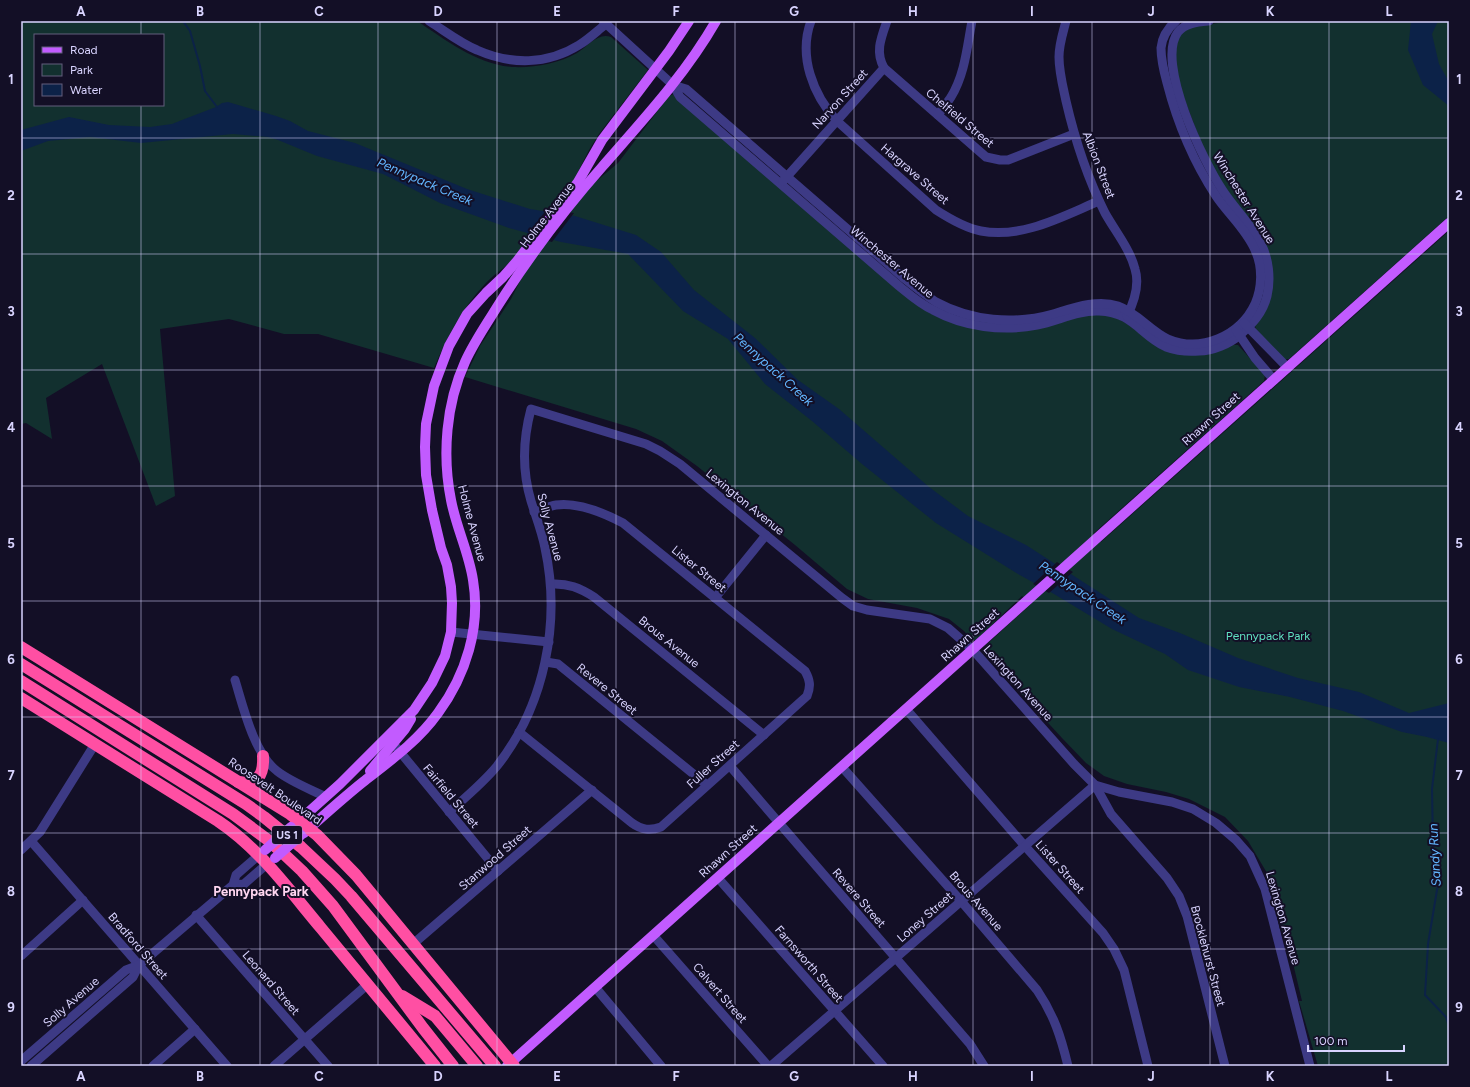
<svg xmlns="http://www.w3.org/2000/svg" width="1470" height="1087" font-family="Figtree,sans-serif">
  <rect width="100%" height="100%" fill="#130f26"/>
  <g fill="#12302f" fill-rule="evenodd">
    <path d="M 21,21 L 417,21 C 446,40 476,64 512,67 C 534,68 557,64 577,53 C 587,47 598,32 611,37 L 648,70 L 599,134 L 589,150 L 576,176 L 594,183 L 618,163 L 669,96 L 674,94 L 945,319 L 1077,317 L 1095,314 L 1114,317 L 1126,323 L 1149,340 L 1238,345 L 1265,375 L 1264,381 L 1094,533 L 1101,542 L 1449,231 L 1449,1066 L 1318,1066 L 1299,1001 L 1302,1001 L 1291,955 L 1288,954 L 1267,873 L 1248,841 L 1225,817 L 1189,799 L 1166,792 L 1127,784 L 1104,776 L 1086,763 L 1062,738 L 982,651 L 985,646 L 1031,604 L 1022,596 L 976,640 L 972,640 L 964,631 L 949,619 L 917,608 L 868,599 L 847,589 L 795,545 L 697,466 L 662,441 L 636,429 L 465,377 L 480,346 L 511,299 L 523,275 L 511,261 C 503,269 493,275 485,284 C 462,308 447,337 434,368 L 318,334 L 284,334 L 229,319 L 160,329 L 175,496 L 156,506 L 102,364 L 46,398 L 52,439 L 26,423 L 21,424 ZM 35,35 L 163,35 L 163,105 L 35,105 Z"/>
    <path d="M 1235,21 L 1449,21 L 1449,216 L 1289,359 L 1282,359 L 1256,329 L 1255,326 L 1271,287 L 1238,208 L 1208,161 L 1178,82 L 1174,42 L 1181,33 L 1192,26 Z"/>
  </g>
  <g fill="#0c2248">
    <path d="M 1411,21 L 1438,21 L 1432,34 L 1439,64 L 1449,82 L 1449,106 L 1423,85 L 1408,50 Z"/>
    <path d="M 228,102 L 276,116 L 290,121 L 308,131 L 355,143 L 467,189 L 530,209 L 575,216 L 636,235 L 661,252 L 694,290 L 755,338 L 798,380 L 839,409 L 929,487 L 968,516 L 1026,545 L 1139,618 L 1180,633 L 1238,658 L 1298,678 L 1359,692 L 1409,713 L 1449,703 L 1449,743 L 1427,737 L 1402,732 L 1343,711 L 1290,697 L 1239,687 L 1188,670 L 1165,654 L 1112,629 L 1054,594 L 1018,574 L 936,523 L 862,464 L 812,421 L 765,384 L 728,339 L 683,311 L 628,254 L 561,242 L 509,228 L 440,203 L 383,174 L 317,156 L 278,140 L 268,137 L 233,134 L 141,143 L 90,137 L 48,141 L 21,151 L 21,130 L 69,117 L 109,125 L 150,127 L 172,124 L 182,120 L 216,107 L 222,103 Z"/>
  </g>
  <g fill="#130f26">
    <path d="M 547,209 L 574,213 L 552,242 L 527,235 Z"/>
    <path d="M 1057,562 L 1073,572 L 1049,593 L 1033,584 Z"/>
  </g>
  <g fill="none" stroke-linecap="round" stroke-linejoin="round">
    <g stroke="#0c2248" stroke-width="2">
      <path d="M 183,21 L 190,31 L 200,66 L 205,91 L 217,107"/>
      <path d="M 1438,739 L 1432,789 L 1433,846 L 1438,871 L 1438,884 L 1428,944 L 1425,995 L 1446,1017 L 1449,1026"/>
    </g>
    <g stroke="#3d3a85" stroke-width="9">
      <path d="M 429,21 C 445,31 460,43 477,50 C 511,65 547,65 579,45 C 589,39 597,31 606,24 L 607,21"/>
      <path d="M 603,21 L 673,85 L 680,97 L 899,286 C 910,295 920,304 933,310 C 964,327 1003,332 1037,325 C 1058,321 1078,310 1099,311 C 1133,312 1140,335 1166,347 C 1177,351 1188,352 1199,351 C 1213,351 1229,344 1240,335 C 1252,324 1263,313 1267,296 C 1271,279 1269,258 1260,242 C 1251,224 1234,208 1223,191 C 1204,163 1155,62 1178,32 C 1185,23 1198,22 1209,21"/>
      <path d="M 811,21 C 798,56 813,95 837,121 L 936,210 C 950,219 965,228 981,231 C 1022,239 1063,216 1099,201"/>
      <path d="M 1066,21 C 1063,33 1059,44 1059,57 C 1059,72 1063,87 1066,101 C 1075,140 1087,177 1105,213 C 1115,231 1130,249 1135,269 C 1140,285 1134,302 1127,316"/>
      <path d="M 884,68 L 986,157 L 1000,160 L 1008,160 L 1074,134"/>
      <path d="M 673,85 L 686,89 L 905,279 C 915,287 925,295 936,302 C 971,321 1014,325 1053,314 C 1073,308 1097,299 1118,306 C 1138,313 1150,331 1168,339 C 1201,353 1240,336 1255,304 C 1262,288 1263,267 1255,250 C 1246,229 1228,214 1216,196 C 1193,161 1177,122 1167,83 C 1164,72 1161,59 1161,48 C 1162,37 1168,28 1176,21"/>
      <path d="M 938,115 C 942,109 947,103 951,97 C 965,74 967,47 972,21"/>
      <path d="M 783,181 L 884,68 C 875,52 881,38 887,21"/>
      <path d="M 1244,323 L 1288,368"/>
      <path d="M 1236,330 L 1255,358 L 1274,380"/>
      <path d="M 551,584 C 568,583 580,588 594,597 L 764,735"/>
      <path d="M 715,598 L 766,535"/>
      <path d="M 451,632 L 549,642"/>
      <path d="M 546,662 L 558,664 L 707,785"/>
      <path d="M 235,680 C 243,706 254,754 277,771 C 291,782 310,789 326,797"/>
      <path d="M 906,709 L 1024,845 L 1103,933 L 1114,949 L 1124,970 L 1148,1066"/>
      <path d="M 519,732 L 632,823 C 642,830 650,831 661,827 L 807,696 C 811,686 810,680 805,671 L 623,523 C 604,513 577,502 556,505 C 549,506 541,510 534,512"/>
      <path d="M 396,747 L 498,871"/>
      <path d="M 730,766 L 970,1044 L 984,1066"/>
      <path d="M 842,767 L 961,901 L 1037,990 C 1054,1015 1061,1037 1068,1066"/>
      <path d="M 449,812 C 466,797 483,783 497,766 C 545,705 561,622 545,548 C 542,532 536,517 531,501 C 522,471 523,439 531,409 L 646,444 L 660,451 L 680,464 L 842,598 L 853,606 L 867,610 L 930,619 L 948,628 L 973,650 L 1074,764 L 1095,785 L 1119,792 L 1172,802 L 1193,809 L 1216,823 L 1236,840 L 1250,856 L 1265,889 L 1310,1066"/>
      <path d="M 31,841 L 227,1066"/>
      <path d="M 21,850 L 40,832 L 95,744"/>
      <path d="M 718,878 L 883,1066"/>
      <path d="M 233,885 L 244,884 L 267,864"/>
      <path d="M 196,915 L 328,1066"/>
      <path d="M 653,935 L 768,1066"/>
      <path d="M 413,944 L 592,790"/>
      <path d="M 21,956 L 83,900"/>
      <path d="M 595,987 L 661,1066"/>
      <path d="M 21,1061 L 126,970 L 139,965 L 233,885 L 236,875 L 259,855"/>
      <path d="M 31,1066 L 133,977 L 139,965"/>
      <path d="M 153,1066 L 195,1029"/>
      <path d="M 274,1066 L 368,984"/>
      <path d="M 771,1066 L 1095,785 L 1111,814 L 1167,878 L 1179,896 L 1187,916 L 1225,1066"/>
    </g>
    <g stroke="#c25bff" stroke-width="10">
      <path d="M 370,771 L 405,729 L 411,719"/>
      <path d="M 293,826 L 340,784 L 414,710 L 432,683 L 445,656 L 451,632 L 452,603 L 451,587 L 447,565 L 441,548 L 432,510 L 426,475 L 425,447 L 426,424 L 434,386 L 449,346 L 467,314 L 486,293 L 503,277 L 517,261 L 578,182 L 602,140 L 669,51 L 689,21"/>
      <path d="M 304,833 C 323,816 343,798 363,782 C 390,761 418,741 438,713 C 466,675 481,627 473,580 C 469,553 456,527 451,500 C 442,455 446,404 465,362 C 474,342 486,325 497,307 C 528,258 564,210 602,167 C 643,120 685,75 716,21"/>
      <path d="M 507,1066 L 1449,223"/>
    </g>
    <g stroke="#ff4fa3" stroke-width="12">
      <path d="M 21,647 L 290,814 L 317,835 L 356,875 L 514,1066"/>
      <path d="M 21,664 L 246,804 L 264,817 L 301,847 L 335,879 L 351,896 L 495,1066"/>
      <path d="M 21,681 L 233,814 L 268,840 L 285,855 L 302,871 L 333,906 L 423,1028 L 453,1066"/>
      <path d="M 21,698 L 218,821 C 260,849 289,890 321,928 C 359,974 397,1020 435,1066"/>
      <path d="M 238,782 C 258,785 264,775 263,756"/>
      <path d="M 402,996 L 435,1016 L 477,1066"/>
    </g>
    <g stroke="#c25bff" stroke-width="10">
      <path d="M 265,850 L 291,827"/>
      <path d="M 275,858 L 301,835"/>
    </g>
  </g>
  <path fill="none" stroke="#d9d4ff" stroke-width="1" stroke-opacity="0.55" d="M 141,21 L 141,35M 260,21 L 260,1066M 378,21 L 378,1066M 497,21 L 497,1066M 616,21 L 616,1066M 735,21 L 735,1066M 854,21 L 854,1066M 973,21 L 973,1066M 1092,21 L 1092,1066M 1210,21 L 1210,1066M 1329,21 L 1329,1066M 141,105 L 141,1066M 21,138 L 1449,138M 21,254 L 1449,254M 21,370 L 1449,370M 21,486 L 1449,486M 21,601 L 1449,601M 21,717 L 1449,717M 21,833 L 1449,833M 21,949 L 1449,949"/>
  <g text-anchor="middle" stroke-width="4" stroke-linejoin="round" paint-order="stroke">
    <rect fill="#130f26" stroke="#9e99be" stroke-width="1" x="272" y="826" width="30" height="18" rx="3"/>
    <g font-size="11" font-weight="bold" fill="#d9d4ff">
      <text x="287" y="839">US 1</text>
    </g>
    <g font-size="12" fill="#d9d4ff" stroke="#130f26">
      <text transform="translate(840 99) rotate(-48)" y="4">Narvon Street</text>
      <text transform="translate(960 118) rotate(40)" y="4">Chelfield Street</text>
      <text transform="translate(1099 165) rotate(69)" y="4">Albion Street</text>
      <text transform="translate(915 174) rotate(41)" y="4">Hargrave Street</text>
      <text transform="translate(1244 198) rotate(58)" y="4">Winchester Avenue</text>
      <text transform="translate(547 215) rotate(-52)" y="4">Holme Avenue</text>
      <text transform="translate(892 262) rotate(40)" y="4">Winchester Avenue</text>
      <text transform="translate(1211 419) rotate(-42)" y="4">Rhawn Street</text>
      <text transform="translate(745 502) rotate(39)" y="4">Lexington Avenue</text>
      <text transform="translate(472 523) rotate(75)" y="4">Holme Avenue</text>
      <text transform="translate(550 527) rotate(75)" y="4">Solly Avenue</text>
      <text transform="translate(699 569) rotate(39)" y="4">Lister Street</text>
      <text transform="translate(970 635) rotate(-42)" y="4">Rhawn Street</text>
      <text transform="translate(669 642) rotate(39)" y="4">Brous Avenue</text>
      <text transform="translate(1018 683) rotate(48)" y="4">Lexington Avenue</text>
      <text transform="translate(607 689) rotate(39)" y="4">Revere Street</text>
      <text transform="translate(713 764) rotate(-42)" y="4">Fuller Street</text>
      <text transform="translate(275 791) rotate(34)" y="4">Roosevelt Boulevard</text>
      <text transform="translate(451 796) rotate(50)" y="4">Fairfield Street</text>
      <text transform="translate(728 851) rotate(-42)" y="4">Rhawn Street</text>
      <text transform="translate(495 858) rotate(-41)" y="4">Stanwood Street</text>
      <text transform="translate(1060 867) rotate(48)" y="4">Lister Street</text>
      <text transform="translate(859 898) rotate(49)" y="4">Revere Street</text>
      <text transform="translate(976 901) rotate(49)" y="4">Brous Avenue</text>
      <text transform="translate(925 917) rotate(-41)" y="4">Loney Street</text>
      <text transform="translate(1283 918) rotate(74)" y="4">Lexington Avenue</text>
      <text transform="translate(138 946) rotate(49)" y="4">Bradford Street</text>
      <text transform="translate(1208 956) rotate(75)" y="4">Brocklehurst Street</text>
      <text transform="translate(809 964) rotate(49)" y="4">Farnsworth Street</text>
      <text transform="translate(271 983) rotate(49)" y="4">Leonard Street</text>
      <text transform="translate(720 993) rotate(49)" y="4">Calvert Street</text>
      <text transform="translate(71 1002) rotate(-41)" y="4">Solly Avenue</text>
    </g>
    <g font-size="12" fill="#5fe0c0" stroke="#130f26">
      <text x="1268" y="640">Pennypack Park</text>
    </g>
    <g font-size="13" font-style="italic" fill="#62b6ff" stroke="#130f26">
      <text transform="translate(425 181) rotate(23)" y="5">Pennypack Creek</text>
      <text transform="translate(774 369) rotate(42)" y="5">Pennypack Creek</text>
      <text transform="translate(1083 592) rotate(34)" y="5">Pennypack Creek</text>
      <text transform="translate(1434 855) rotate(-93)" y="5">Sandy Run</text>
    </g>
    <g font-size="13" font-weight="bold" fill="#ffd6f0" stroke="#130f26">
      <text x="261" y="896">Pennypack Park</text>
    </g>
  </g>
  <rect width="1470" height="1087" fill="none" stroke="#130f26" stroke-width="44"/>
  <rect x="34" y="34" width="130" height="72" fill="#130f26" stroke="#625e7d"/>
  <rect x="42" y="47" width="20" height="6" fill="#c25bff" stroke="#625e7d"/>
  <text x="70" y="54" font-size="12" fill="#d9d4ff">Road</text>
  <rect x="42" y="64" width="20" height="12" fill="#12302f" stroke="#625e7d"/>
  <text x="70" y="74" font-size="12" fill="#d9d4ff">Park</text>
  <rect x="42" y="84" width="20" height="12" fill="#0c2248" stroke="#625e7d"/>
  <text x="70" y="94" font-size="12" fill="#d9d4ff">Water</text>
  <path d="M1308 1045v6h96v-6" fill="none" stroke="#d9d4ff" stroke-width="2"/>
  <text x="1314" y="1045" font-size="12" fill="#d9d4ff" stroke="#130f26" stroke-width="3" paint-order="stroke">100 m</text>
  <rect x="22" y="22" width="1426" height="1043" fill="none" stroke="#d9d4ff" stroke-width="1.5"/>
  <g font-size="13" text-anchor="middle" font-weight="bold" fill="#d9d4ff">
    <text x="81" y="16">A</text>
    <text x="200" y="16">B</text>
    <text x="319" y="16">C</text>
    <text x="438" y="16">D</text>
    <text x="557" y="16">E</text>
    <text x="676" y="16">F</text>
    <text x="794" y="16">G</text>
    <text x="913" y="16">H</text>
    <text x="1032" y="16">I</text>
    <text x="1151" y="16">J</text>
    <text x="1270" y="16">K</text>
    <text x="1389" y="16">L</text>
    <text x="11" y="84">1</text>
    <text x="1459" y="84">1</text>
    <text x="11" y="200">2</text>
    <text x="1459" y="200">2</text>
    <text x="11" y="316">3</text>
    <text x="1459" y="316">3</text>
    <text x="11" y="432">4</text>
    <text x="1459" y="432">4</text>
    <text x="11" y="548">5</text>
    <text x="1459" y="548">5</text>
    <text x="11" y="664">6</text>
    <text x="1459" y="664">6</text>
    <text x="11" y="780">7</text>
    <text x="1459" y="780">7</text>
    <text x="11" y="896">8</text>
    <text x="1459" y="896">8</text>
    <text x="11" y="1012">9</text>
    <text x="1459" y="1012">9</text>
    <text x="81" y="1081">A</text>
    <text x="200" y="1081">B</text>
    <text x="319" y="1081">C</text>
    <text x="438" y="1081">D</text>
    <text x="557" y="1081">E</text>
    <text x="676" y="1081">F</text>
    <text x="794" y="1081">G</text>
    <text x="913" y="1081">H</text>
    <text x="1032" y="1081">I</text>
    <text x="1151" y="1081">J</text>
    <text x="1270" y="1081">K</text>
    <text x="1389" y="1081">L</text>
  </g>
</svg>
